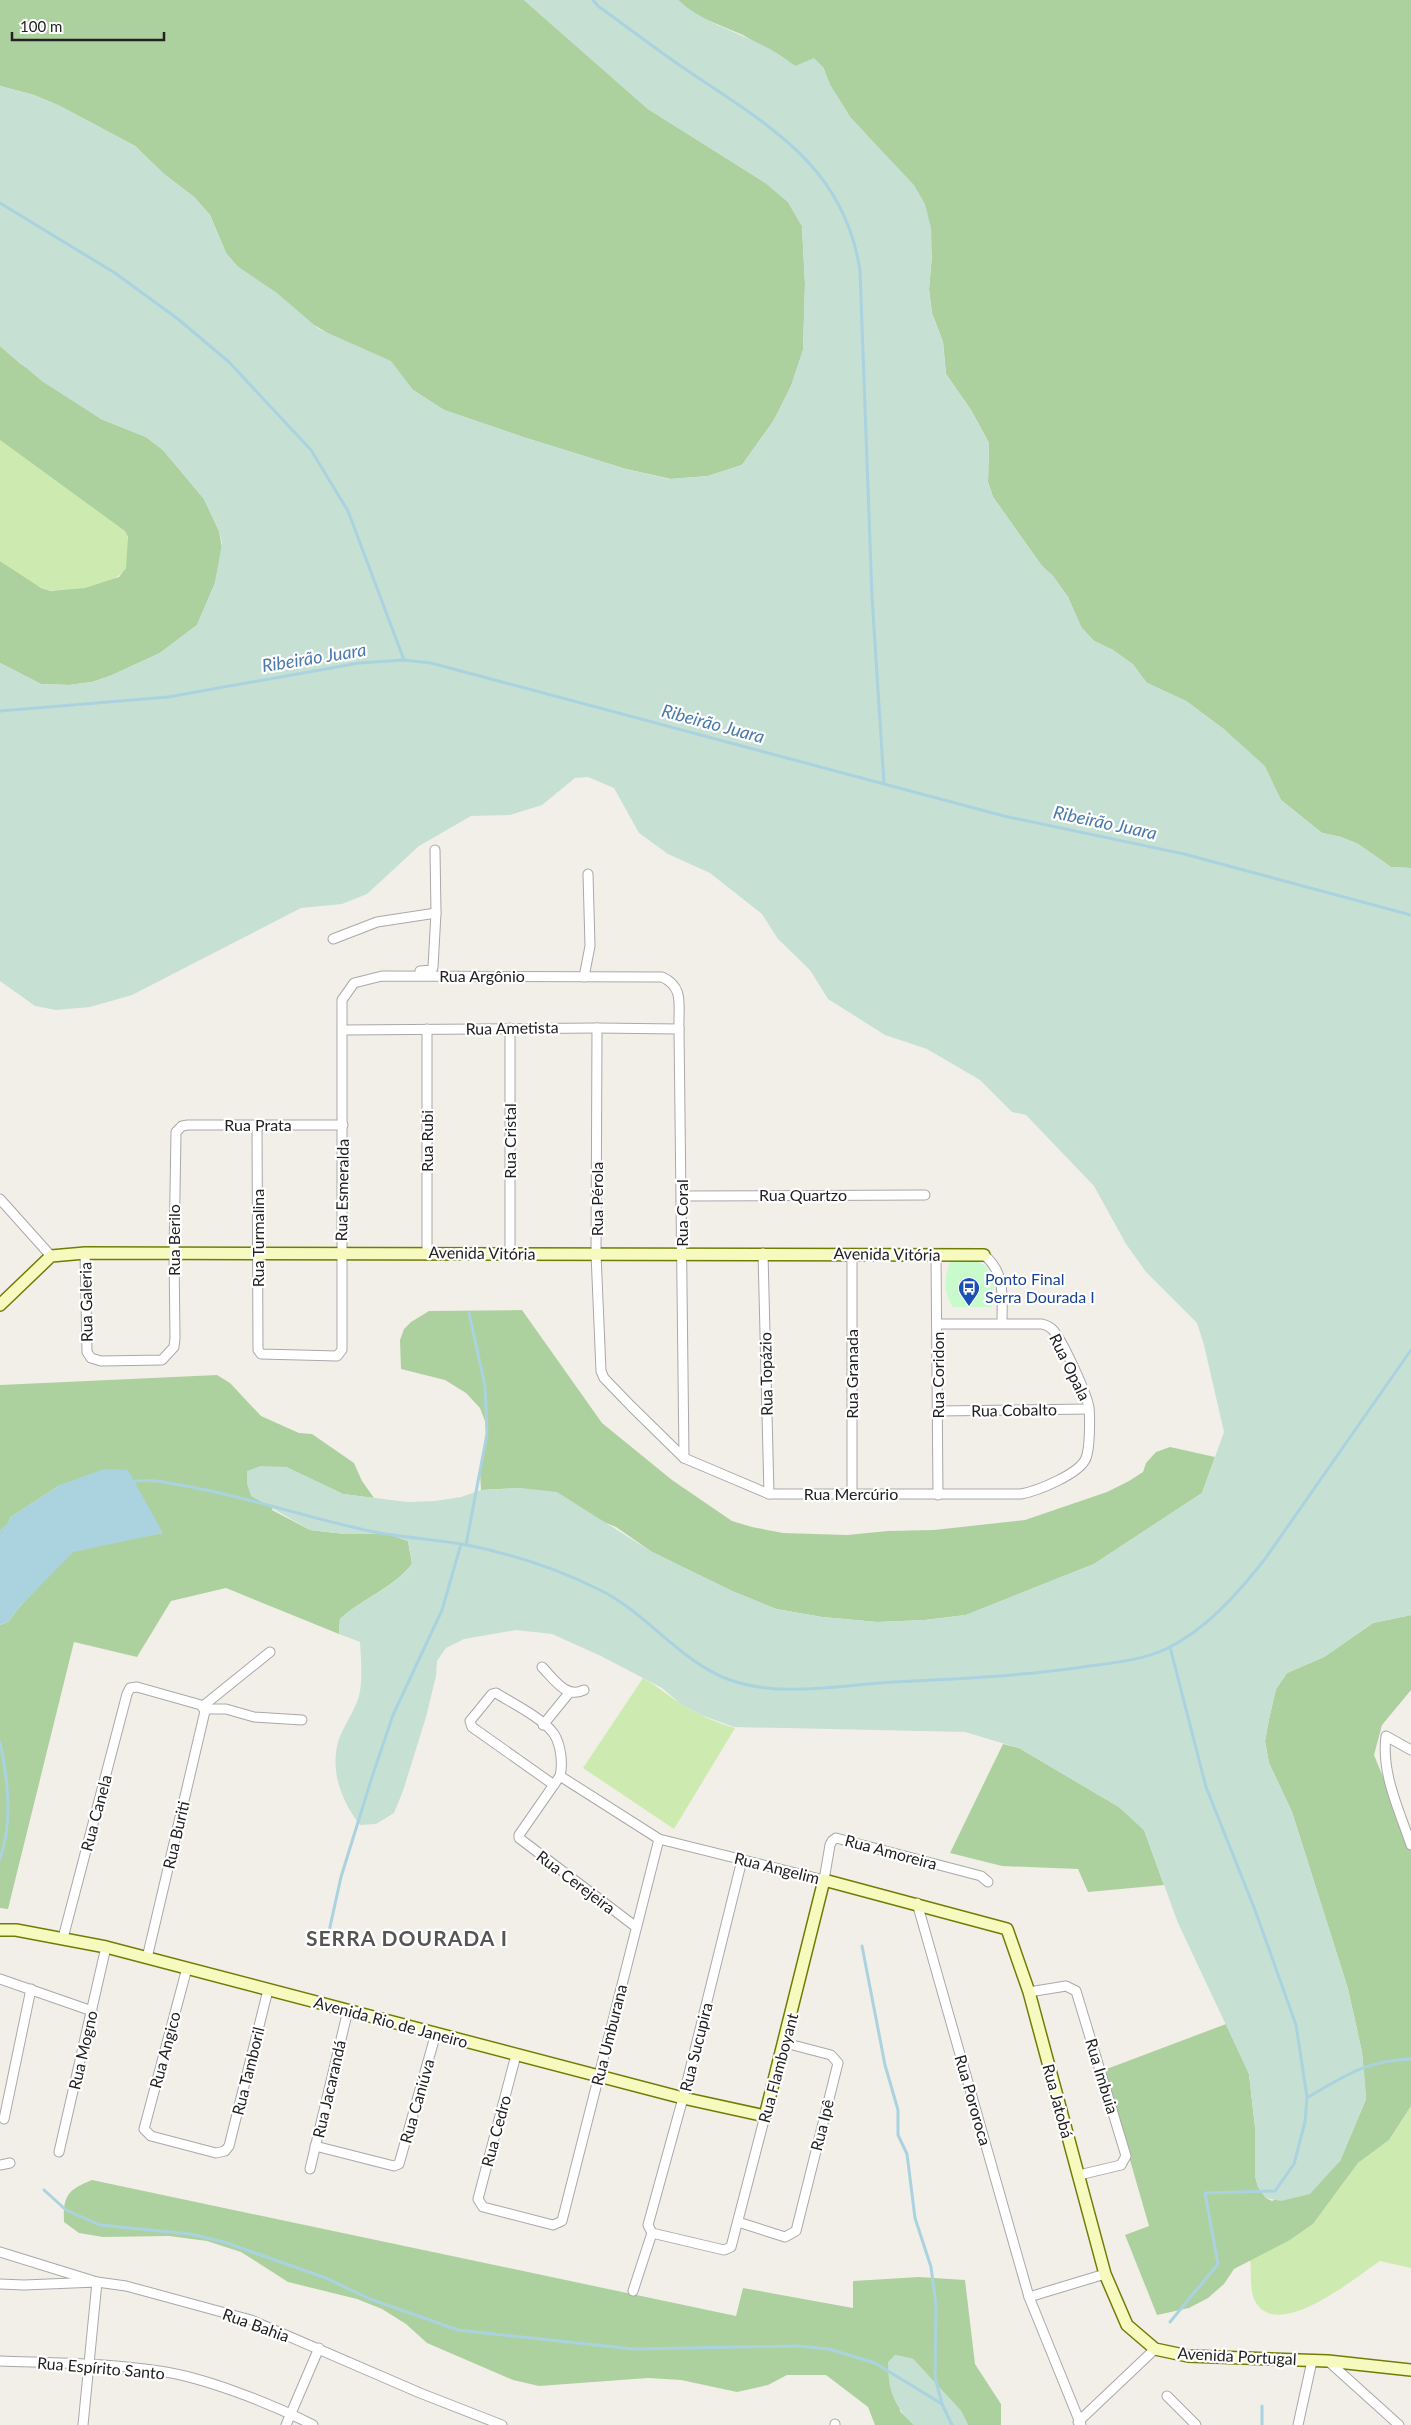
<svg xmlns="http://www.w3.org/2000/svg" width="1411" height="2425" font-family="Lato,sans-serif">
  <rect width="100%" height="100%" fill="#f2efe9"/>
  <g fill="#cdebb0">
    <path d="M 0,440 L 126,531 C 129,539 130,562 125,569 C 115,587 60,596 42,588 C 27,582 14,569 0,561 Z"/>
    <path d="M 643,1678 C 657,1686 668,1696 682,1704 C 698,1715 717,1723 735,1728 L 674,1829 L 583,1768 Z"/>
    <path d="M 1411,2106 L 1411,2268 L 1380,2261 C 1356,2277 1277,2343 1255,2301 C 1249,2290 1252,2271 1250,2259 L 1290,2240 L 1313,2224 L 1358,2163 L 1389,2140 Z"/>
  </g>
  <g fill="#add19e">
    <path d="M 0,0 L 524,0 L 648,109 L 767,184 L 788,202 L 802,226 L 805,284 L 803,350 L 791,386 L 774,420 L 742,465 L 708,476 L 671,479 L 626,469 L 523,437 L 444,410 L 413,390 L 405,380 L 306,320 L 237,266 L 226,253 L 210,215 L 194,197 L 164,174 L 135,146 L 60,106 L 34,95 L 0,86 Z"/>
    <path d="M 678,0 L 1411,0 L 1411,868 L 1391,867 L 1358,844 L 1341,837 L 1322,833 L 1281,800 L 1273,785 L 1225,730 L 1186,701 L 1147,683 L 1132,664 L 1113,650 L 1094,641 L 1081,627 L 1068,597 L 1053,576 L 1042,566 L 993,497 L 988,482 L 989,443 L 971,410 L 946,374 L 943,342 L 932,313 L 929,289 L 932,255 L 895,166 L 850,117 L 830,85 L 823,67 L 795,66 L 743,35 L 693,14 Z"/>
    <path d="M 0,346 L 21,364 L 101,419 L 146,437 L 163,450 L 204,499 L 219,531 L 222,548 L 215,583 L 197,625 L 160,653 L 110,676 L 92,682 L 69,685 L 41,684 L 0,663 L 0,561 L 41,588 L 51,591 L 85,588 L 119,577 L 126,568 L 128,537 L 125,531 L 0,440 Z"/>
    <path d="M 522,1310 L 602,1423 L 672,1480 L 732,1521 L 752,1527 L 783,1533 L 847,1535 L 888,1531 L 934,1530 L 1025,1520 L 1107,1492 L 1129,1481 L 1143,1472 L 1146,1463 L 1156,1452 L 1170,1447 L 1215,1457 L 1202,1493 L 1094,1564 L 966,1615 L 925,1620 L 877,1622 L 822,1617 L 776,1609 L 732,1591 L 652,1552 L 616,1527 L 521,1488 L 481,1490 L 480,1472 L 488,1429 L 480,1408 L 466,1393 L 445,1380 L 401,1369 L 400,1340 L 404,1329 L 411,1322 L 429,1311 Z"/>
    <path d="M 217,1375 L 230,1383 L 261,1416 L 299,1433 L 312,1434 L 354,1463 L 362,1481 L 374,1498 L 343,1494 L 286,1467 L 272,1510 L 310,1530 L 345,1534 L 388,1534 L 408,1541 L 412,1564 C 393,1588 363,1598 340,1619 L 339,1634 L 226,1588 L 171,1601 L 137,1657 L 74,1642 L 8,1909 L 0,1908 L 0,1625 L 8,1622 L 21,1605 L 73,1551 L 162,1533 L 60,1485 L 11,1517 L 0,1540 L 0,1385 Z"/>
    <path d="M 1411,1615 L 1411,1690 L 1382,1725 L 1374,1755 L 1411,1845 L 1411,2106 L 1389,2140 L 1358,2163 L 1313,2224 L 1290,2240 L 1234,2269 L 1224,2284 L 1208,2298 L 1189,2308 L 1157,2315 L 1125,2235 L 1149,2226 L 1104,2070 L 1226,2024 L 1249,2074 L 1255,2127 L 1255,2176 L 1258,2187 L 1266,2198 L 1272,2201 L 1340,2161 L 1366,2099 L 1362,2052 L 1348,1989 L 1292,1812 L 1269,1763 L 1265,1741 L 1269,1719 L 1276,1689 L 1287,1673 L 1324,1657 L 1373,1623 Z"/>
    <path d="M 1003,1744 L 1019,1748 L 1119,1807 L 1144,1830 L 1164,1885 L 1088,1892 L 1078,1869 L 1002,1866 L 950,1853 Z"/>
    <path d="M 92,2180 L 736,2316 L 743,2288 L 853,2308 L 853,2281 L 919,2277 L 965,2280 L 975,2364 L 1001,2404 L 1001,2425 L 968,2425 L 961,2411 L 913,2359 L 895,2355 L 900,2411 L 914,2425 L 875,2425 L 868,2407 L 826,2375 L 787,2375 L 768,2385 L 737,2392 L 681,2380 L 648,2378 L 539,2386 L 513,2380 L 427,2343 L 406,2324 L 382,2309 L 357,2299 L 288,2282 L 241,2252 L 207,2241 L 169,2236 L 103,2237 L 79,2233 L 64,2222 C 63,2196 67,2190 92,2180 Z"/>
  </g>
  <g fill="#c6e0d4">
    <path d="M 524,0 L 678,0 C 711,30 760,36 795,66 L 814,58 L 823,67 L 830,85 L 850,117 L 914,185 L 925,204 L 931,228 L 932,255 L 929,289 L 932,313 L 943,342 L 946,374 L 971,410 L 989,443 L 988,482 L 993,497 L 1042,566 L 1053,576 L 1068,597 L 1081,627 L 1094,641 L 1113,650 L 1133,664 L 1147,683 L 1186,701 L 1225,730 L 1265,766 L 1281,800 L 1322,833 L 1341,837 L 1358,844 L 1391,867 L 1411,868 L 1411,1615 L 1373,1623 L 1324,1657 L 1287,1673 L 1276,1689 L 1269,1719 L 1265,1741 L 1269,1763 L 1292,1812 L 1348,1989 L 1362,2052 L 1365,2082 L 1366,2099 L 1340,2161 L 1310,2194 L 1281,2201 L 1266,2198 L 1258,2187 L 1255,2176 L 1255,2127 L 1249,2074 L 1178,1923 L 1144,1830 L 1119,1807 L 1019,1748 L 965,1732 L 734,1727 L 701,1715 L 681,1704 L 662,1688 L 601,1656 L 552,1634 L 516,1630 L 464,1639 L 446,1648 L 437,1661 L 436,1676 L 426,1717 L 403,1791 L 394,1813 L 376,1824 L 360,1825 C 342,1802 330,1772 338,1742 C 343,1726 354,1713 359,1696 C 363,1679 361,1660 360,1642 L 339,1634 L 340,1619 C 363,1598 393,1589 412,1564 L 408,1541 L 388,1534 L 345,1534 L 310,1530 L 251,1496 L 247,1484 L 247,1471 L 261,1466 L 286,1467 L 343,1494 L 408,1502 L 435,1501 L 461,1497 L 481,1490 L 521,1488 L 557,1492 L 652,1552 L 732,1591 L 776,1609 L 822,1617 L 877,1622 L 925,1620 L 966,1615 L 1094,1564 L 1202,1493 L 1224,1432 L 1204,1345 L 1197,1323 L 1146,1272 L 1126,1244 L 1094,1186 L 1026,1115 L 1012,1112 L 980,1080 L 927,1049 L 885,1035 L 828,999 L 810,970 L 778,939 L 762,914 L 710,873 L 668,854 L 639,833 L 614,788 L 588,777 L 575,778 L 542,805 L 510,815 L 471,816 L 419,846 L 367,894 L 342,904 L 301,908 L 132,995 L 90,1007 L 56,1010 L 35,1006 L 0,981 L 0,663 L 41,684 L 69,685 L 92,682 L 110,676 L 160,653 L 197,625 L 215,583 L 222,543 L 219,531 L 204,499 L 163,450 L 146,437 L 101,419 L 43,382 L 0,346 L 0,86 L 34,95 L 60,106 L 135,146 L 164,174 L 194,197 L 210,215 L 226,253 L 237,266 L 277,293 L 319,329 L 391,361 L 413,390 L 444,410 L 523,437 L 626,469 L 669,479 L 708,476 L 742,465 L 774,420 L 791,386 L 803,350 L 805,284 L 802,226 L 788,202 L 767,184 L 648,109 Z"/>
    <path d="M 895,2355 L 913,2359 L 961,2411 L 968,2425 L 914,2425 C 893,2405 888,2390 888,2362 Z"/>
  </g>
  <path fill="#c8facc" d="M 967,1255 L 987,1267 L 994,1288 L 991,1307 L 953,1307 C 942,1292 945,1275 951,1259 Z"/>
  <path fill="#aad3df" d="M 104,1469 L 128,1470 L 163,1533 L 73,1552 L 21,1605 L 8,1622 L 0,1625 L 0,1540 L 11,1517 L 60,1485 Z"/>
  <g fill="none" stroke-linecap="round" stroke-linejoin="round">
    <g stroke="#aad3df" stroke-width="3">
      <path d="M 593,0 L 598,6 C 630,29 661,53 694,75 C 773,128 845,169 860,271 L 872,597 L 884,783"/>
      <path d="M 0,203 L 115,273 L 178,319 L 229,362 L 311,450 L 348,511 L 404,660"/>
      <path d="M 0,711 L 168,697 L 359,663 L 404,660 L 431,663 L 1004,816 L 1184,854 L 1411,915"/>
      <path d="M 131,1482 C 150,1478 167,1483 186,1486 C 248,1497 308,1518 370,1531 C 402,1538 435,1539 467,1545 C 512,1554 558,1569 600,1590 C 647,1613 680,1662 730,1680 C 781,1698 841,1685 894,1682 C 957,1679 1020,1676 1083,1667 C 1111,1663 1140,1661 1166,1649 C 1206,1630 1238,1593 1265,1559 L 1411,1350"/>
      <path d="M 0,1539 L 1,1531 L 10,1524"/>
      <path d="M 466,1545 L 487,1434 L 485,1386 L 469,1313"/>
      <path d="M 0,1742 C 8,1780 13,1821 0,1859"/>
      <path d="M 326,1945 L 341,1877 L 372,1777 L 393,1715 L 442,1610 L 461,1544"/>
      <path d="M 862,1946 L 885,2065 L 898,2110 L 898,2135 L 907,2154 L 915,2218 L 931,2267 L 936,2306 L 935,2377 L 942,2404 L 952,2425"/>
      <path d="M 1308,2097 C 1347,2075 1365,2061 1411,2059"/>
      <path d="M 44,2190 L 66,2210 L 100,2225 L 190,2234 L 224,2242 L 326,2278 L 370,2299 L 458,2330 L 633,2349 L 798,2346 L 829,2349 L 875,2363 L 942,2404"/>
      <path d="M 1170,2322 L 1218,2264 L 1205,2193 L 1275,2191 L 1294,2164 L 1305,2122 L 1307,2097 L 1296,2025 L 1255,1910 L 1206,1787 L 1170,1647"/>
      <path d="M 1262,2406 L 1262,2425"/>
    </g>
    <g stroke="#a9a9a9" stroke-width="11">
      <g id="street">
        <path d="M 333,939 L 377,922 L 436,913"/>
        <path d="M 420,971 L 432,970 L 433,967 L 436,913 L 435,850"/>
        <path d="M 584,977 L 590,946 L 588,874"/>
        <path d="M 510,1028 L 510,1254"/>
        <path d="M 597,1028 L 596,1254 L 601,1371 L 604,1378 L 631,1406 L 684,1458 L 769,1494 L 1021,1494 C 1037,1491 1080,1474 1086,1458 C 1090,1448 1090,1419 1089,1408 C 1087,1394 1062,1339 1052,1329 C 1049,1326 1046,1325 1042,1324 L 938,1324"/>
        <path d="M 344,1030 L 597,1028 L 679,1029"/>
        <path d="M 257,1125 L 258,1350 L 261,1354 L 337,1356 L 342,1350 L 342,1000 L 354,983 L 382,976 L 662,977 C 685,987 678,1007 679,1029 L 684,1458"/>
        <path d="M 682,1196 L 925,1195"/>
        <path d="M 0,1199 L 51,1256"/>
        <path d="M 427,1252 L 427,1029"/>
        <path d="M 85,1253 L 87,1352 L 91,1358 L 101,1361 L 162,1360 L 174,1347 L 175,1338 L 174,1253 L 176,1132 L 182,1126 L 188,1125 L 343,1125"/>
        <path d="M 763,1253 L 769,1494"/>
        <path d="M 852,1254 L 852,1493"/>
        <path d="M 936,1255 L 938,1495"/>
        <path d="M 984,1255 C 1006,1273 1002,1297 1002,1323"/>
        <path d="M 938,1411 L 1089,1409"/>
        <path d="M 542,1667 C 554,1679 566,1699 584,1690"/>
        <path d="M 203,1706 L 270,1652"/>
        <path d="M 205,1709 L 226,1709 L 254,1717 L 302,1720"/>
        <path d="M 543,1725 L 569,1693"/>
        <path d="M 1411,1750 L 1386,1736 C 1381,1773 1399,1810 1411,1845"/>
        <path d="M 560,1776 L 659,1839 L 824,1880 L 830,1845 L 832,1841 L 836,1838 L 981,1876 L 988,1882"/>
        <path d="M 554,1785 L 472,1727 L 470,1721 L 492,1694 L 496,1693 C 512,1703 544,1719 554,1734 C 561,1745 563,1764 560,1776 L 519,1835 L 519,1838 L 636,1927"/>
        <path d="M 917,1903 L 1029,2297 L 1081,2425"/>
        <path d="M 63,1938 L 127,1694 L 130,1688 L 137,1687 L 201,1705 L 205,1711 L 147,1958"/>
        <path d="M 187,1968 L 144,2129 L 151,2136 L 216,2153 L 225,2151 L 229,2146 L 268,1990"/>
        <path d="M 0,1979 L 92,2011"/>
        <path d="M 1029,1992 L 1066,1986 L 1076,1991 L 1126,2156 L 1121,2165 L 1079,2175"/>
        <path d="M 516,2055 L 478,2199 L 483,2207 L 553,2225 L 562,2221 L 659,1839"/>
        <path d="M 4,2119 L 31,1989"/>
        <path d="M 315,2146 L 394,2166 L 399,2164 L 436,2033"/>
        <path d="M 59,2152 L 106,1947"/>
        <path d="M 0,2165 L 10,2163"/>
        <path d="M 310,2169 L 348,2010"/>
        <path d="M 738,2222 L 785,2237 L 796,2231 L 838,2063 L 831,2055 L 785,2043"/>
        <path d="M 652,2233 L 648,2225 L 683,2098 L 742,1860"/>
        <path d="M 652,2233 L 724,2250 L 731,2247 L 765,2116"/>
        <path d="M 0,2252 L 97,2282 L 126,2286 L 251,2320 L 420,2393 L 502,2425"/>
        <path d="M 0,2284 L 24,2285 L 97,2282 L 83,2425"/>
        <path d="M 633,2291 L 652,2233"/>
        <path d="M 1029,2297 L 1105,2274"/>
        <path d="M 0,2361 C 53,2363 107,2363 159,2371 C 204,2377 272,2404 313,2425"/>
        <path d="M 1328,2361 L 1399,2425"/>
        <path d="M 1167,2396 L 1196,2425"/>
        <path d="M 1078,2422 L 1155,2349"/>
        <path d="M 286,2425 L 319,2348"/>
        <path d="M 835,2425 L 835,2424"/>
        <path d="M 1298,2425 L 1312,2361"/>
      </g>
    </g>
    <g stroke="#707d05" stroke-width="14">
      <g id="secondary">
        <path d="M 0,1305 L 51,1256 L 85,1253 L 984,1255"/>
        <path d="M 0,1930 L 16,1930 L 106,1947 L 683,2098 L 765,2116 L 824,1880 L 1007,1929 L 1029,1992 L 1105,2274 L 1127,2325 L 1155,2349 L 1188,2356 L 1328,2361 L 1411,2370"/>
      </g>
    </g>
    <use href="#street" stroke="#fff" stroke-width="9"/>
    <use href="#secondary" stroke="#f7fabf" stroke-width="11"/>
  </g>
  <defs>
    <g id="bus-pin" transform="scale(1.125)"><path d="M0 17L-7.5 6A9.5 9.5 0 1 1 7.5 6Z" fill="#1a4fb4" stroke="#fff"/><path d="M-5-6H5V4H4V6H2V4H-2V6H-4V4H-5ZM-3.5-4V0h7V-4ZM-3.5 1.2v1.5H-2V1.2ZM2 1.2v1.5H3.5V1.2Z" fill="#fff"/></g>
  </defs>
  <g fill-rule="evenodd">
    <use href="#bus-pin" x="969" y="1288"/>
  </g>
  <g text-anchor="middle" stroke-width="4.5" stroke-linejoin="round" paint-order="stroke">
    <g font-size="16" fill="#222" stroke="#fff">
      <text x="482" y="982">Rua Argônio</text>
      <text transform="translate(512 1028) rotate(-1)" y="6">Rua Ametista</text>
      <text x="258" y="1131">Rua Prata</text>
      <text transform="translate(427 1141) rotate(-90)" y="6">Rua Rubi</text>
      <text transform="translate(510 1141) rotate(-90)" y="6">Rua Cristal</text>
      <text transform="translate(342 1190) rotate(-89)" y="6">Rua Esmeralda</text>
      <text x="803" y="1201">Rua Quartzo</text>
      <text transform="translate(597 1199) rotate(-90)" y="6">Rua Pérola</text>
      <text transform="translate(682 1213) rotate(-90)" y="6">Rua Coral</text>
      <text transform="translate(258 1238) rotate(-90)" y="6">Rua Turmalina</text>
      <text transform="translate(174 1240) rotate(-90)" y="6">Rua Berilo</text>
      <text transform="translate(482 1253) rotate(1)" y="6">Avenida Vitória</text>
      <text transform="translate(887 1254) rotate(1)" y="6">Avenida Vitória</text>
      <text transform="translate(86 1302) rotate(-91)" y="6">Rua Galeria</text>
      <text transform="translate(1070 1367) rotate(64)" y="6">Rua Opala</text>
      <text transform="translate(766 1374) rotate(-91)" y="6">Rua Topázio</text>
      <text transform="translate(852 1374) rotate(-90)" y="6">Rua Granada</text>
      <text transform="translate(938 1375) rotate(-90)" y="6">Rua Coridon</text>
      <text transform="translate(1014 1410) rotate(-1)" y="6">Rua Cobalto</text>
      <text x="851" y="1500">Rua Mercúrio</text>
      <text transform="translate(96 1813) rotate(-75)" y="6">Rua Canela</text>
      <text transform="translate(176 1835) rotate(-77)" y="6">Rua Buriti</text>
      <text transform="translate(891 1852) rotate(15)" y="6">Rua Amoreira</text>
      <text transform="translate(777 1868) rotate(14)" y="6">Rua Angelim</text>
      <text transform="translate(576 1882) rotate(37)" y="6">Rua Cerejeira</text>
      <text transform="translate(391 2022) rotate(15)" y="6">Avenida Rio de Janeiro</text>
      <text transform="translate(609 2035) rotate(-76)" y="6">Rua Umburana</text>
      <text transform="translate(696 2047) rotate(-76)" y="6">Rua Sucupira</text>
      <text transform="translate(83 2050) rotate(-77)" y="6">Rua Mogno</text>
      <text transform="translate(165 2050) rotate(-75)" y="6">Rua Angico</text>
      <text transform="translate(778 2068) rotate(-75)" y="6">Rua Flamboyant</text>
      <text transform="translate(248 2071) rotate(-76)" y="6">Rua Tamboril</text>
      <text transform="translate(1102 2076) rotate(73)" y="6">Rua Imbuia</text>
      <text transform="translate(329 2089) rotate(-77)" y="6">Rua Jacarandá</text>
      <text transform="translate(973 2100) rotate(74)" y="6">Rua Pororoca</text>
      <text transform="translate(417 2101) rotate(-74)" y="6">Rua Caniúva</text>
      <text transform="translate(1058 2101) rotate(75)" y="6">Rua Jatobá</text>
      <text transform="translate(822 2125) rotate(-76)" y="6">Rua Ipê</text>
      <text transform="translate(496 2131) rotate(-75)" y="6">Rua Cedro</text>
      <text transform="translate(256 2325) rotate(20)" y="6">Rua Bahia</text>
      <text transform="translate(1237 2356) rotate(3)" y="6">Avenida Portugal</text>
      <text transform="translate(101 2368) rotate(5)" y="6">Rua Espírito Santo</text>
    </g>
    <g font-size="16" fill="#164399" stroke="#fff" text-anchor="start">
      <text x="985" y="1285">Ponto Final<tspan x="985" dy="18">Serra Dourada I</tspan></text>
    </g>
    <g font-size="18" font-style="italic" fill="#4a7aab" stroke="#fff">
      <text transform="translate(314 658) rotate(-9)" y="6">Ribeirão Juara</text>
      <text transform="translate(713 724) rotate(15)" y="6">Ribeirão Juara</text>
      <text transform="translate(1105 823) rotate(12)" y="6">Ribeirão Juara</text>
    </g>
    <g font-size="21" font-weight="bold" letter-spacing="1" fill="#555" stroke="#fff">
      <text x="407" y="1946">SERRA DOURADA I</text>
    </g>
  </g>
  <path d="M12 32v8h152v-8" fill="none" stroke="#222222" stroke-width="2.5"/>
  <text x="20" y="32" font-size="15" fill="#222222" stroke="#ffffff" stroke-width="4" paint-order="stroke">100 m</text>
</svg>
